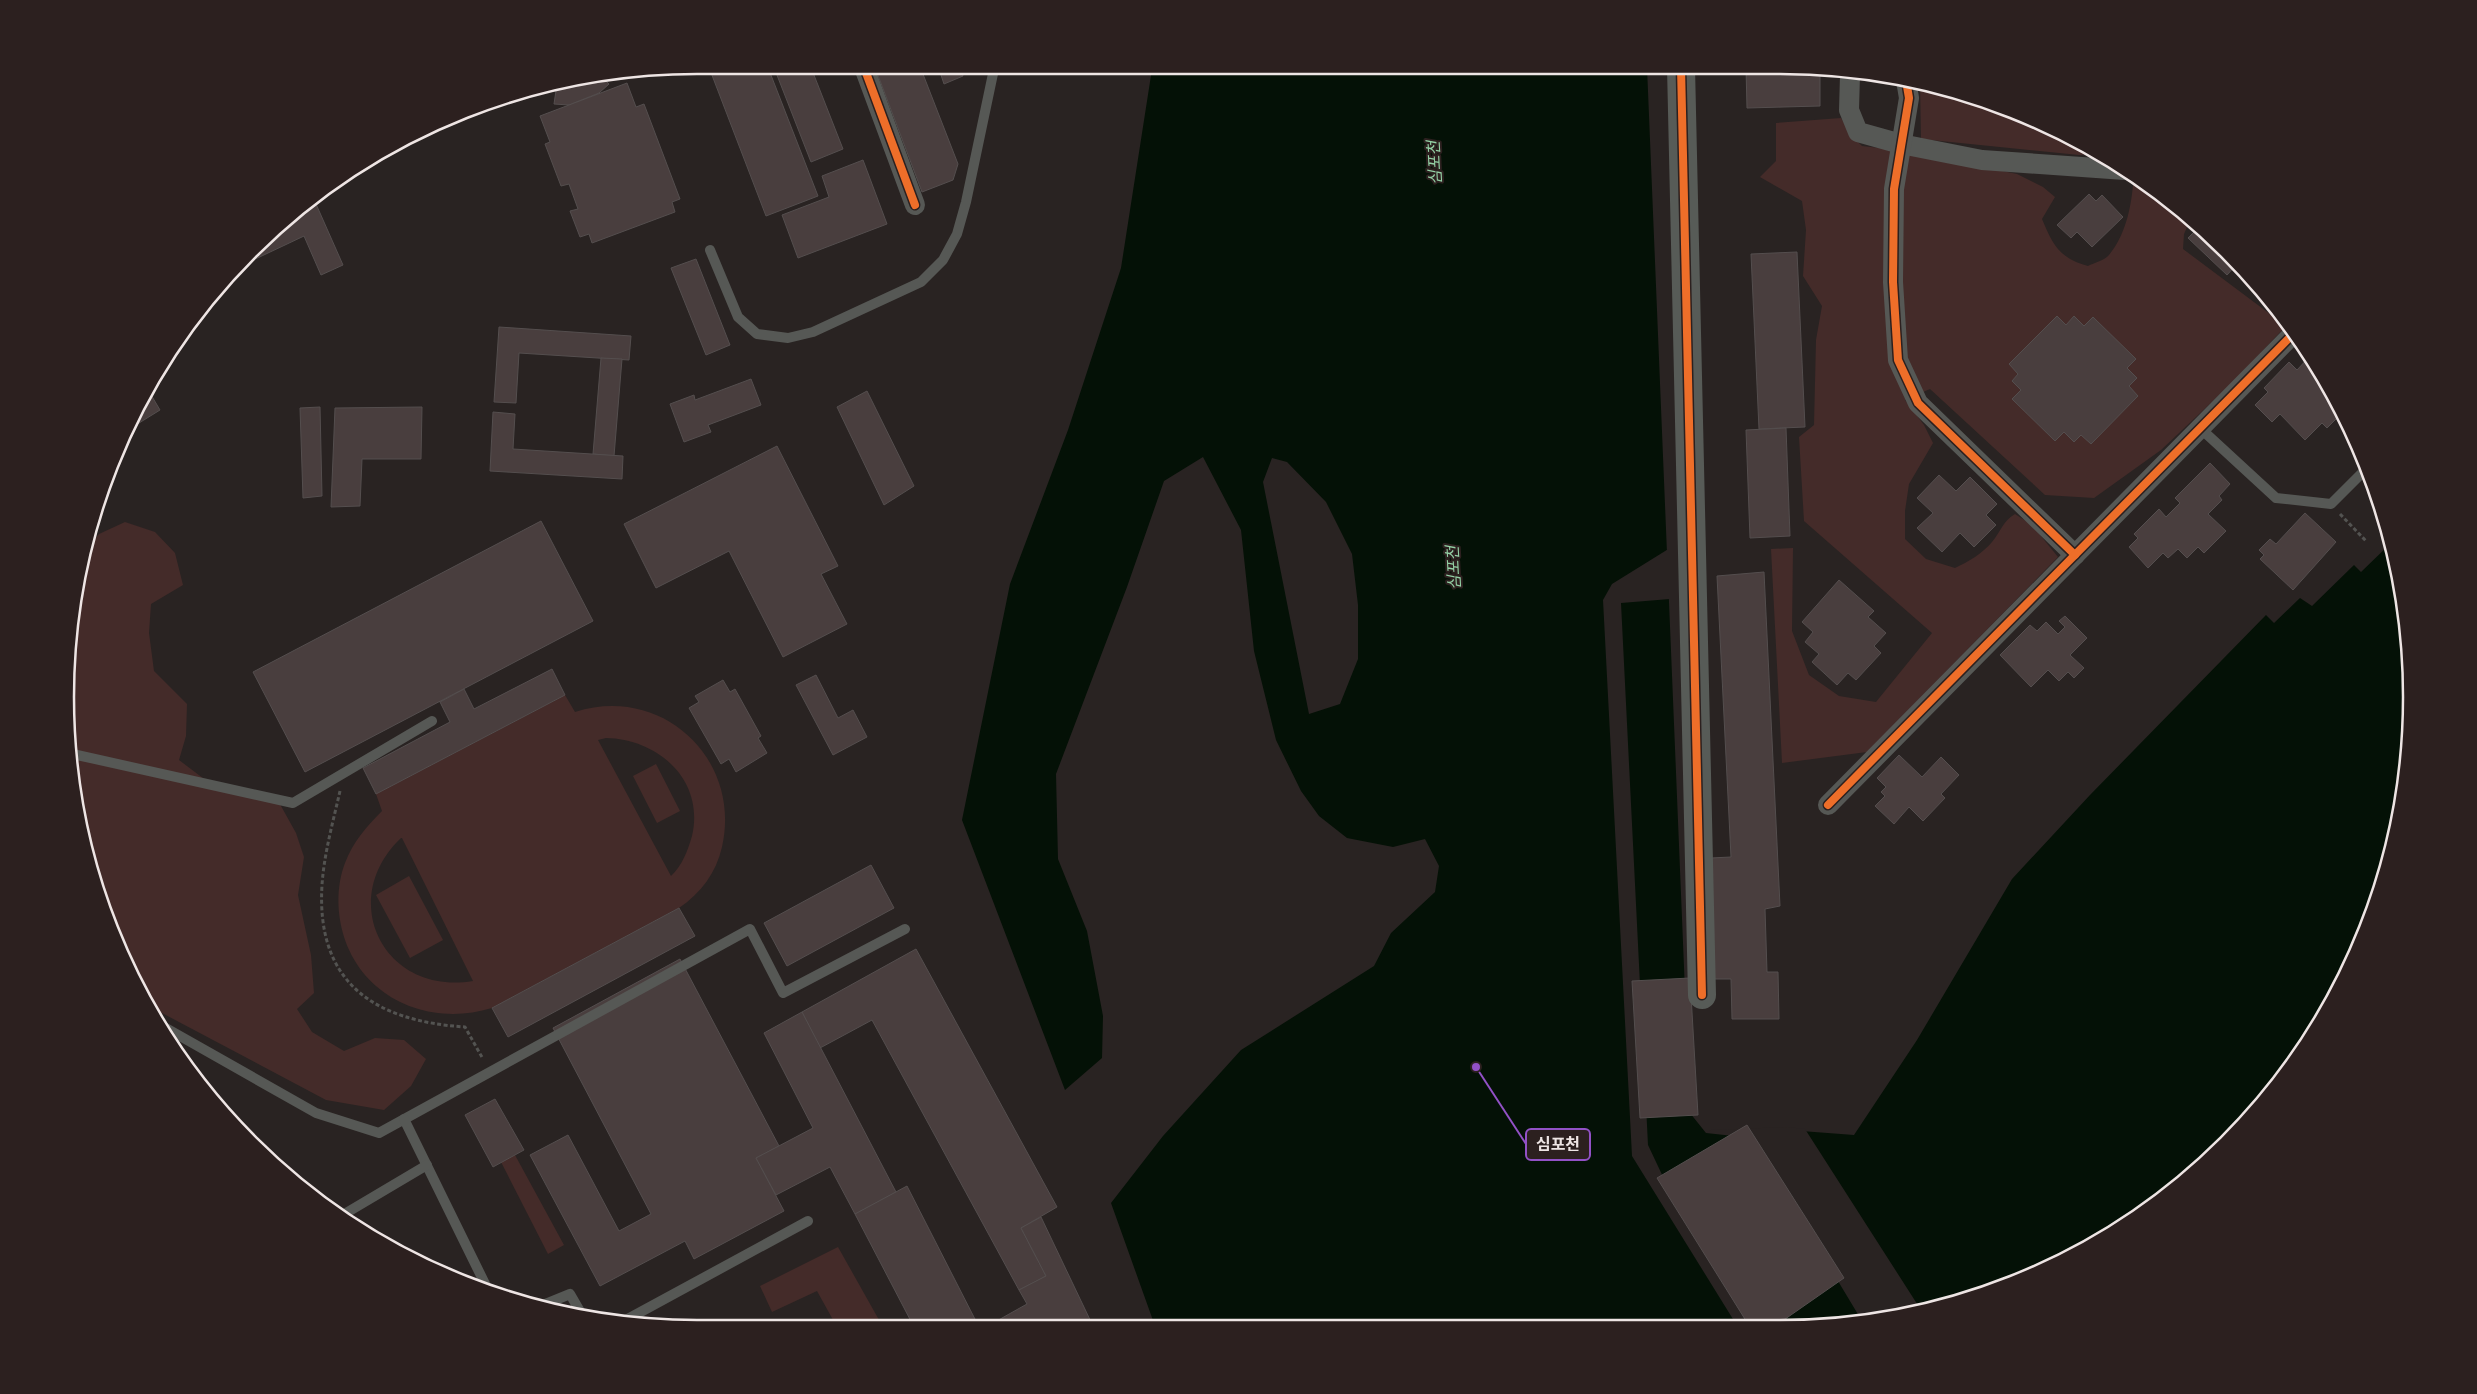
<svg xmlns="http://www.w3.org/2000/svg" width="2477" height="1394" font-family="'Roboto Condensed','Noto Sans KR',sans-serif">
  <rect width="100%" height="100%" fill="#292322"/>
  <g fill="#442b29" fill-rule="evenodd">
    <path d="M 1920,83 L 1944,87 L 2102,154 L 2079,155 L 1921,139 Z"/>
    <path d="M 1841,118 L 1853,137 L 1862,146 L 1906,151 L 2017,174 L 2043,187 L 2055,197 L 2042,219 C 2053,245 2059,258 2088,266 C 2094,263 2105,260 2109,255 C 2125,236 2131,208 2133,185 L 2143,183 L 2191,218 L 2184,234 L 2183,249 L 2286,326 L 2231,384 L 2161,450 L 2094,498 L 2045,495 L 1930,389 L 1905,400 L 1924,425 L 1933,443 L 1909,484 L 1905,511 L 1905,539 L 1926,559 L 1955,568 C 1968,562 1983,553 1992,542 C 2001,531 2003,521 2015,514 L 2032,525 L 2058,557 L 1867,752 L 1782,763 L 1771,549 L 1793,548 L 1792,631 L 1809,675 L 1839,696 L 1876,702 L 1932,633 L 1804,521 L 1799,437 L 1814,425 L 1816,340 L 1822,306 L 1803,276 L 1806,230 L 1802,201 L 1760,177 L 1776,161 L 1776,123 Z"/>
    <path d="M 125,522 L 155,532 L 175,553 L 183,585 L 151,604 L 149,633 L 154,671 L 187,704 L 186,736 L 179,760 L 216,788 L 276,797 L 296,833 L 304,857 L 298,895 L 311,955 L 314,993 L 297,1009 L 312,1032 L 344,1051 L 375,1038 L 404,1040 L 426,1059 L 411,1086 L 384,1110 L 326,1100 L 145,1004 L 113,939 L 77,821 L 66,738 L 70,615 L 83,553 L 99,534 Z"/>
    <path d="M 565,695 L 575,712 C 662,684 742,759 722,847 C 716,873 701,893 679,908 L 492,1008 C 424,1029 352,993 340,920 C 337,902 338,881 345,863 C 353,842 366,827 382,811 L 376,794 ZM 606,738 C 658,739 705,780 692,836 C 688,850 682,866 671,876 L 598,740 ZM 401,838 L 402,838 L 473,981 C 384,996 336,900 401,838 Z"/>
    <path d="M 656,764 L 680,811 L 657,823 L 633,776 Z"/>
    <path d="M 409,876 L 443,940 L 410,958 L 376,895 Z"/>
    <path d="M 515,1155 L 564,1245 L 548,1254 L 501,1162 Z"/>
    <path d="M 838,1247 L 883,1327 L 837,1327 L 817,1291 L 772,1312 L 760,1286 Z"/>
  </g>
  <path fill="#041106" fill-rule="evenodd" d="M 1647,67 L 1690,1113 L 1706,1133 L 1788,1130 L 1854,1135 L 1917,1040 L 2012,879 L 2090,795 L 2266,615 L 2274,623 L 2300,598 L 2312,606 L 2354,565 L 2361,572 L 2391,543 L 2384,536 L 2389,531 L 2411,656 L 2407,780 L 2378,900 L 2327,1013 L 2227,1144 L 2131,1223 L 1983,1295 L 1862,1324 L 1155,1326 L 1111,1203 L 1163,1136 L 1241,1050 L 1374,966 L 1391,933 L 1435,892 L 1439,866 L 1425,839 L 1393,847 L 1347,838 L 1319,816 L 1301,791 L 1276,740 L 1254,651 L 1241,530 L 1203,457 L 1164,481 L 1127,587 L 1056,774 L 1058,859 L 1087,931 L 1103,1016 L 1102,1058 L 1065,1090 L 962,820 L 1010,584 L 1068,430 L 1121,268 L 1152,69 ZM 1272,458 L 1287,462 L 1326,502 L 1352,554 L 1358,605 L 1358,659 L 1340,704 L 1309,714 L 1263,482 Z"/>
  <g fill="#292322">
    <path d="M 1670,548 L 1670,599 L 1621,603 L 1648,1145 L 1665,1181 L 1756,1324 L 1736,1324 L 1632,1156 L 1603,600 L 1612,584 Z"/>
    <path d="M 1788,1127 L 1805,1129 L 1921,1310 L 1867,1323 L 1862,1321 L 1752,1138 L 1706,1133 L 1711,1130 Z"/>
  </g>
  <g fill="#493e3e" stroke="#544e4e">
    <path d="M 1746,67 L 1820,67 L 1820,106 L 1747,108 Z"/>
    <path d="M 921,69 L 958,164 L 953,180 L 922,192 L 876,70 Z"/>
    <path d="M 939,69 L 961,69 L 963,76 L 944,84 Z"/>
    <path d="M 710,70 L 769,70 L 818,196 L 766,216 Z"/>
    <path d="M 775,70 L 812,70 L 843,149 L 811,162 Z"/>
    <path d="M 599,74 L 609,84 L 599,93 L 569,105 L 554,104 L 557,84 Z"/>
    <path d="M 627,83 L 636,107 L 644,104 L 680,199 L 672,202 L 675,212 L 592,243 L 589,234 L 580,237 L 570,211 L 578,209 L 569,184 L 561,186 L 545,144 L 550,142 L 540,116 Z"/>
    <path d="M 863,160 L 887,224 L 798,258 L 782,215 L 829,197 L 822,176 Z"/>
    <path d="M 2089,194 L 2096,201 L 2102,195 L 2123,217 L 2092,247 L 2077,232 L 2071,238 L 2057,225 Z"/>
    <path d="M 316,204 L 343,265 L 321,275 L 304,236 L 249,262 L 245,256 L 250,250 L 288,217 Z"/>
    <path d="M 2200,226 L 2237,264 L 2227,275 L 2188,238 Z"/>
    <path d="M 1797,252 L 1805,427 L 1759,429 L 1751,254 Z"/>
    <path d="M 696,259 L 730,345 L 706,355 L 671,268 Z"/>
    <path d="M 2057,316 L 2066,325 L 2074,316 L 2084,326 L 2093,317 L 2136,359 L 2127,368 L 2137,378 L 2129,386 L 2138,396 L 2091,444 L 2081,435 L 2074,442 L 2064,432 L 2055,441 L 2012,399 L 2021,390 L 2012,381 L 2018,374 L 2009,364 Z"/>
    <path d="M 499,327 L 631,336 L 629,360 L 519,353 L 516,403 L 494,402 Z"/>
    <path d="M 2309,357 L 2343,412 L 2327,428 L 2322,423 L 2305,440 L 2280,414 L 2272,422 L 2255,405 L 2268,392 L 2264,388 L 2289,362 L 2297,370 Z"/>
    <path d="M 601,358 L 622,359 L 614,456 L 593,454 Z"/>
    <path d="M 751,379 L 761,405 L 708,425 L 711,432 L 684,442 L 670,404 L 694,395 L 695,400 Z"/>
    <path d="M 147,388 L 160,410 L 131,428 L 128,423 L 130,418 Z"/>
    <path d="M 867,391 L 914,486 L 884,505 L 837,407 Z"/>
    <path d="M 320,407 L 322,496 L 303,498 L 300,408 Z"/>
    <path d="M 422,407 L 421,459 L 362,459 L 360,506 L 331,507 L 335,408 Z"/>
    <path d="M 493,412 L 515,414 L 513,449 L 623,456 L 622,479 L 490,471 Z"/>
    <path d="M 1786,428 L 1790,536 L 1750,538 L 1746,430 Z"/>
    <path d="M 777,446 L 838,566 L 821,574 L 847,624 L 783,657 L 729,551 L 656,588 L 624,524 Z"/>
    <path d="M 2210,463 L 2230,484 L 2219,496 L 2222,500 L 2208,514 L 2226,531 L 2204,553 L 2198,547 L 2187,558 L 2178,549 L 2168,558 L 2163,553 L 2148,568 L 2129,547 L 2138,538 L 2134,534 L 2159,509 L 2166,517 L 2180,503 L 2175,498 Z"/>
    <path d="M 1939,475 L 1956,491 L 1970,477 L 1997,504 L 1986,515 L 1996,525 L 1974,547 L 1960,533 L 1942,552 L 1917,528 L 1933,513 L 1917,498 Z"/>
    <path d="M 2305,513 L 2336,542 L 2293,590 L 2260,559 L 2264,555 L 2259,550 L 2270,539 L 2276,544 Z"/>
    <path d="M 541,521 L 593,621 L 305,772 L 253,672 Z"/>
    <path d="M 1764,572 L 1780,906 L 1765,909 L 1767,972 L 1778,972 L 1779,1019 L 1732,1019 L 1731,979 L 1713,979 L 1711,858 L 1731,857 L 1717,576 Z"/>
    <path d="M 1839,580 L 1874,611 L 1868,617 L 1886,633 L 1874,646 L 1881,653 L 1856,680 L 1848,673 L 1837,685 L 1812,662 L 1819,654 L 1805,642 L 1813,632 L 1802,622 Z"/>
    <path d="M 2065,616 L 2087,638 L 2070,655 L 2084,668 L 2074,678 L 2068,672 L 2059,681 L 2048,670 L 2031,687 L 2000,655 L 2030,625 L 2037,631 L 2046,622 L 2058,634 L 2065,627 L 2059,621 Z"/>
    <path d="M 552,669 L 565,695 L 376,794 L 363,768 L 450,722 L 440,702 L 464,689 L 474,709 Z"/>
    <path d="M 816,675 L 838,718 L 853,710 L 867,737 L 833,755 L 796,685 Z"/>
    <path d="M 723,680 L 730,692 L 735,689 L 761,736 L 758,738 L 767,753 L 736,772 L 729,759 L 721,764 L 689,708 L 699,702 L 695,696 Z"/>
    <path d="M 1899,755 L 1922,777 L 1941,757 L 1959,775 L 1941,794 L 1945,798 L 1923,821 L 1909,807 L 1894,824 L 1875,806 L 1885,796 L 1881,792 L 1886,787 L 1877,778 Z"/>
    <path d="M 871,865 L 894,908 L 787,966 L 764,923 Z"/>
    <path d="M 679,908 L 695,936 L 508,1037 L 492,1008 Z"/>
    <path d="M 916,949 L 1057,1207 L 1021,1228 L 1046,1276 L 1019,1290 L 872,1020 L 820,1048 L 802,1012 Z"/>
    <path d="M 680,959 L 779,1146 L 756,1158 L 784,1211 L 694,1259 L 685,1241 L 600,1286 L 530,1155 L 568,1135 L 619,1231 L 651,1214 L 553,1028 Z"/>
    <path d="M 1690,978 L 1698,1115 L 1640,1118 L 1632,981 Z"/>
    <path d="M 802,1012 L 896,1192 L 855,1214 L 830,1167 L 776,1195 L 756,1158 L 813,1128 L 764,1033 Z"/>
    <path d="M 495,1099 L 524,1150 L 493,1167 L 465,1115 Z"/>
    <path d="M 1747,1125 L 1844,1278 L 1778,1324 L 1748,1324 L 1657,1178 Z"/>
    <path d="M 907,1186 L 979,1327 L 914,1327 L 855,1214 Z"/>
    <path d="M 1041,1217 L 1093,1326 L 986,1327 L 1027,1304 L 1019,1290 L 1046,1276 L 1021,1228 Z"/>
  </g>
  <g fill="none" stroke-linecap="round" stroke-linejoin="round">
    <g stroke="#535351" stroke-width="3" stroke-dasharray="4 2.5" stroke-linecap="butt">
      <path d="M 2340,514 L 2367,542"/>
      <path d="M 340,791 C 333,822 324,854 322,885 C 316,983 374,1021 465,1027 L 483,1059"/>
    </g>
    <g stroke="#565855" stroke-width="10">
      <path d="M 710,250 L 738,317 L 757,334 L 788,338 L 813,332 L 921,282 L 943,260 L 957,234 L 966,202 L 994,69"/>
      <path d="M 2200,428 L 2276,498 L 2331,504 L 2366,469"/>
      <path d="M 68,753 L 293,803 L 432,721"/>
      <path d="M 157,1023 L 316,1113 L 379,1133 L 750,929 L 783,993 L 905,929"/>
      <path d="M 404,1119 L 490,1294"/>
      <path d="M 341,1216 L 427,1165"/>
      <path d="M 543,1305 L 570,1294 L 581,1313"/>
      <path d="M 624,1321 L 808,1221"/>
    </g>
    <g stroke="#565855" stroke-width="20">
      <path d="M 865,70 L 915,205"/>
      <path d="M 1848,71 L 1850,75 L 1849,110 L 1858,132 L 1901,144 L 1982,160 L 2125,170"/>
      <path d="M 1906,80 L 1909,98 L 1894,189 L 1893,282 L 1898,360 L 1918,403 L 2075,555"/>
      <path d="M 1828,805 L 2294,333"/>
    </g>
    <path stroke="#575b57" stroke-width="28" d="M 1681,67 L 1702,995"/>
    <g stroke="#2c201f" stroke-width="11">
      <g id="cycleway">
        <path d="M 1681,67 L 1702,995"/>
        <path d="M 865,70 L 915,205"/>
        <path d="M 1906,80 L 1909,98 L 1894,189 L 1893,282 L 1898,360 L 1918,403 L 2075,555"/>
        <path d="M 1828,805 L 2294,333"/>
      </g>
    </g>
    <use href="#cycleway" stroke="#ee6e29" stroke-width="8"/>
  </g>
  <g text-anchor="middle" stroke-width="4" stroke-linejoin="round" paint-order="stroke">
    <g font-size="16" font-style="italic" fill="#94d0a5" stroke="#2c201f">
      <text transform="translate(1434 163) rotate(-93)" y="6">심포천</text>
      <text transform="translate(1453 568) rotate(-93)" y="6">심포천</text>
    </g>
  </g>
  <path d="M0 0H2477V1394H0ZM697 74H1780A623 623 0 0 1 2403 697V697A623 623 0 0 1 1780 1320H697A623 623 0 0 1 74 697V697A623 623 0 0 1 697 74Z" fill="#2c201f" fill-rule="evenodd"/>
  <path fill="none" stroke="#eee5e4" stroke-width="2.5" d="M697 74H1780A623 623 0 0 1 2403 697V697A623 623 0 0 1 1780 1320H697A623 623 0 0 1 74 697V697A623 623 0 0 1 697 74Z"/>
  <path fill="none" stroke="#9251c6" stroke-width="2" d="M1476 1067L1526 1144"/>
  <circle fill="#9251c6" stroke="#2c201f" stroke-width="2" cx="1476" cy="1067" r="5"/>
  <rect fill="#2c201f" stroke="#9251c6" stroke-width="2" x="1526" y="1129" width="64" height="31" rx="5"/>
  <g font-size="16" text-anchor="middle" font-weight="bold" fill="#eee5e4">
    <text x="1558" y="1150">심포천</text>
  </g>
</svg>
